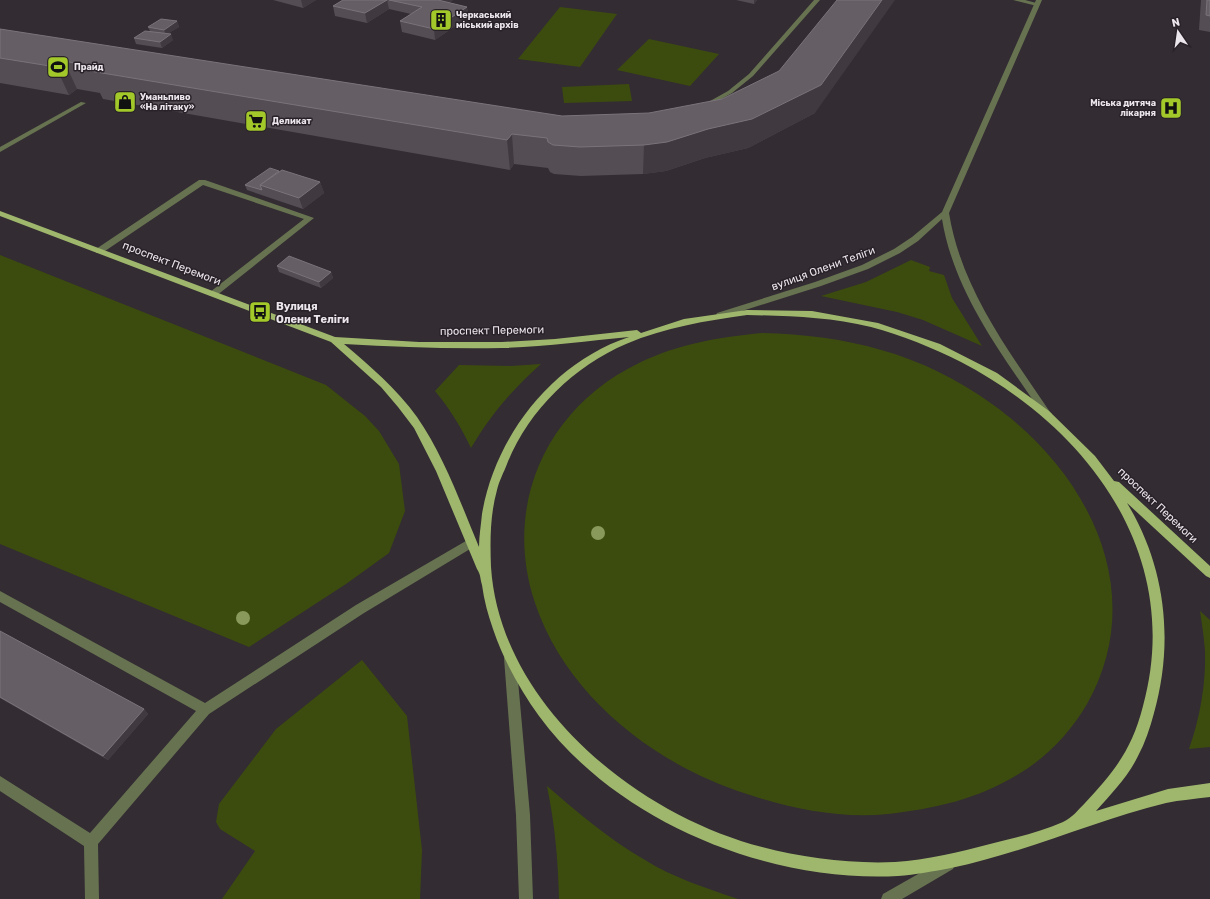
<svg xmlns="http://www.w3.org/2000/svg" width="1210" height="899" font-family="Rubik,sans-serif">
  <rect width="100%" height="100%" fill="#332c33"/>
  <g fill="#3c4c0e">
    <path d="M 560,7 L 617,14 L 580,67 L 518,59 Z"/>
    <path d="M 649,39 L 719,54 L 690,86 L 617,70 Z"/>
    <path d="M 629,84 L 632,101 L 564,103 L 562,87 Z"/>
    <path d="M 0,255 L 326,385 L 365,416 L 379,431 L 399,464 L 405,511 L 389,553 L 346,584 L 249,647 L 0,544 Z"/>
    <path d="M 911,260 L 930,267 L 929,271 L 944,275 L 952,298 L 982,346 L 923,320 L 897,312 L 821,296 L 866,282 Z"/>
    <path d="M 762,333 C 846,335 922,353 992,404 C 1088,472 1150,592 1087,704 C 1071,732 1045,759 1017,775 C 978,799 933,809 888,814 C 842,819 791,809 747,794 C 655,765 566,696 535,603 C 502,505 547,407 639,363 C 678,344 719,337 762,333 Z"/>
    <path d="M 541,364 C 511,391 492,413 471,448 C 461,427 450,409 435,391 L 459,365 L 511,366 Z"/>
    <path d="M 1200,611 L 1210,620 L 1210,747 L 1189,749 C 1200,718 1206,684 1205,651 C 1204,638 1202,624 1200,611 Z"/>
    <path d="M 362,660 L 407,716 L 422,850 L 420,899 L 222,899 L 255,851 L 220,829 L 216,822 L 219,804 L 276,729 Z"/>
    <path d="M 547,786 C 578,813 609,839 645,860 C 674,878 706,888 738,899 L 559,899 C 558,858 555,826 547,786 Z"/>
  </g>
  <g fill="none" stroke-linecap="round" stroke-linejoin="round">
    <g fill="#677350" fill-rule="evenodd">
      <path d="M 814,0 L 820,0 L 753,76 L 732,93 L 707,107 L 703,107 L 703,105 L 728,91 L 749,74 Z"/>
      <path d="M 1013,0 L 1025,0 L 1040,4 L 1037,6 Z"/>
      <path d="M 81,102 L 86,103 L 0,152 L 0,147 Z"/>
      <path d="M 199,180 L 205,180 L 314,218 L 216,296 L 210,296 L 209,294 L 210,292 L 304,219 L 203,185 L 102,253 L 96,253 L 96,249 Z"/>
      <path d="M 471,538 L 475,540 L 476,543 L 475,546 L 364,613 L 209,714 L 98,844 L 99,899 L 85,899 L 84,846 L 0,791 L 0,776 L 90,833 L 196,711 L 0,602 L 0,591 L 205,703 L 356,605 Z"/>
    </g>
    <g fill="#677350" fill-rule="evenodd">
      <path d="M 510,652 L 514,654 L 516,658 L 530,815 L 533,899 L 519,899 L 516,815 L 504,658 L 506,654 Z"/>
      <path d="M 948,857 L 953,859 L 955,864 L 953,869 L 902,899 L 881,899 L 883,894 Z"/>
    </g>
    <path fill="#677350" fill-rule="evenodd" d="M 1036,0 L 1042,0 L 949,213 C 961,288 1008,350 1050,412 L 1052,414 L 1050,416 L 1044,416 C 1003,356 954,293 942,219 L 918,241 L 900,253 L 868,269 L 821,286 L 723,317 L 717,317 L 716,315 L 717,313 L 815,282 L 862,265 L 894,249 L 912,237 L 942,212 Z"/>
    <path fill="#9fb76c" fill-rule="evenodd" d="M 0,211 L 335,337 L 419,342 L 502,342 L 555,339 L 637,330 L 641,333 L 684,319 L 747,310 L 812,311 L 878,323 L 940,344 L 997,373 L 1049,411 L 1095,456 L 1114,481 L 1119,482 L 1210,566 L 1210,578 L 1206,576 L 1127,503 C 1166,567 1174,642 1154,713 C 1150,728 1145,743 1138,756 C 1128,777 1111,794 1096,811 L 1168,789 L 1210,783 L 1210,797 C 1195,799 1180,800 1166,803 C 1093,821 1024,853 951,868 C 934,871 915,875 898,876 C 768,883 617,822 539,716 C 520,690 503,659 493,629 C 488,615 484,600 482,585 C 480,579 481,575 477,569 L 436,471 L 414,428 L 398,407 L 381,387 L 331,342 L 0,216 ZM 747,315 C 790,316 829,317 871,327 C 902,335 933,348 961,362 C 1089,429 1184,556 1143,706 C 1132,749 1115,771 1085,803 C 1078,810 1072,818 1063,822 C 1041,832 1014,838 990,844 C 959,852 927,860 895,862 C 851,864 804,858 762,847 C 637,815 500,704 491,567 C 490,541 490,515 497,490 C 499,481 504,472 507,464 C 528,411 574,366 626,344 C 666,327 705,321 747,315 ZM 629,337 C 553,362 495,436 482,514 C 481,525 479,536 479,547 C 461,504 444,456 417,417 C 397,389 370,366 344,344 C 397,347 449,349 502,348 C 544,347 587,341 629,337 Z"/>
  </g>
  <g fill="#89995b">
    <circle cx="598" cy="533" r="7"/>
    <circle cx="243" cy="618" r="7"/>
  </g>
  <g fill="#544d54">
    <path d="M 273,0 L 316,0 L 303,8 Z"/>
    <path d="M 343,0 L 453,0 L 449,3 L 467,7 L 468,17 L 435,40 L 402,32 L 400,21 L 411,14 L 389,9 L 367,23 L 335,16 L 333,6 Z"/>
    <path d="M 736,0 L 757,0 L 754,4 Z"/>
    <path d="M 1201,0 L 1210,0 L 1210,32 L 1199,30 Z"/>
    <path d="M 177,21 L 179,27 L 167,34 L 173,40 L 162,48 L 136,44 L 134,38 L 150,31 L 148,27 Z"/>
    <path d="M 0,29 L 562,116 L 815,113 L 748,148 L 705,158 L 666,171 L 643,174 L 581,176 L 554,174 L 550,172 L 548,168 L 514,164 L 510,170 L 103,99 L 100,93 L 77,89 L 69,95 L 0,83 Z"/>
    <path d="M 279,171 L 320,182 L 324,193 L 303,209 L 247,190 L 245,185 Z"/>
    <path d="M 277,266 L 331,272 L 333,278 L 321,288 L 279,272 Z"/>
    <path d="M 0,631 L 144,709 L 148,714 L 108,760 L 0,698 Z"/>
  </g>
  <g fill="#403940">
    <path d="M 301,0 L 316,0 L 303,8 Z"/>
    <path d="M 387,0 L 389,9 L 367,23 L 365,13 Z"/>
    <path d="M 437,0 L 453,0 L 439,10 Z"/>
    <path d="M 754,0 L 757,0 L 754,4 Z"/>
    <path d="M 882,0 L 895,0 L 815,113 L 748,148 L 705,158 L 666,171 L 643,174 L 644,145 L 821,85 Z"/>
    <path d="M 467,7 L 468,17 L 435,40 L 434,29 Z"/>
    <path d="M 177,21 L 179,27 L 166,35 L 164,30 Z"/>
    <path d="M 171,34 L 173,40 L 162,48 L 160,42 Z"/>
    <path d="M 64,61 L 77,89 L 69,95 L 56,67 Z"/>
    <path d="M 512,134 L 514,164 L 510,170 L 507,140 Z"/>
    <path d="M 320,182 L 324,193 L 303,209 L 299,198 Z"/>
    <path d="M 331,272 L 333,278 L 321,288 L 319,282 Z"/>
    <path d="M 144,709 L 148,714 L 108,760 L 103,756 Z"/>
  </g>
  <g fill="#655e65" stroke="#7a737a">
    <path d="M 343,0 L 387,0 L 365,13 L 333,6 Z"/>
    <path d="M 389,0 L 438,0 L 467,7 L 434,29 L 400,21 L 422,7 Z"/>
    <path d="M 837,0 L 882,0 L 821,85 L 752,119 L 708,129 L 667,142 L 644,145 L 580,147 L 553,145 L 548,142 L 547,138 L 512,134 L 507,140 L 90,71 L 97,67 L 64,61 L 56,67 L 0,58 L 0,29 L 562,116 L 649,113 L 722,99 L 779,71 Z"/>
    <path d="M 1207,0 L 1210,0 L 1210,16 L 1206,15 Z"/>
    <path d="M 161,19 L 177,21 L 164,30 L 148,27 Z"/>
    <path d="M 145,31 L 171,34 L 160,42 L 134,38 Z"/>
    <path d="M 270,168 L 279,171 L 260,185 L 262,190 L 245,185 Z"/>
    <path d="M 282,170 L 320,182 L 299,198 L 260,185 Z"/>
    <path d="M 289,256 L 331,272 L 319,282 L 277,266 Z"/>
    <path d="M 0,631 L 144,709 L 103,756 L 0,697 Z"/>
  </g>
  <defs>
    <g id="building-square" transform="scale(1.15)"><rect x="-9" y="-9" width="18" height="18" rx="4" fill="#a2c929" stroke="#292229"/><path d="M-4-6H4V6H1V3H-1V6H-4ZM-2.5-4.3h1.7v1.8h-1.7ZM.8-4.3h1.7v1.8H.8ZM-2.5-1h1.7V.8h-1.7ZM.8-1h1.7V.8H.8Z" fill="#111"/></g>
    <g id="stadium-square" transform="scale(1.15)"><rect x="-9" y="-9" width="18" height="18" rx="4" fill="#a2c929" stroke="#292229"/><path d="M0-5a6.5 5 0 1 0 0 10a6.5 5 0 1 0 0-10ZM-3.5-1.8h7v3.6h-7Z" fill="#111"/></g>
    <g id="shop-square" transform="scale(1.15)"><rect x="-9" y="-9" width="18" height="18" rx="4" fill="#a2c929" stroke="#292229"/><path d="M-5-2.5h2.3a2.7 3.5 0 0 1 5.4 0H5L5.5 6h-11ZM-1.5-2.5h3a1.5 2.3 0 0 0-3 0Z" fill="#111"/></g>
    <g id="hospital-square" transform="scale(1.15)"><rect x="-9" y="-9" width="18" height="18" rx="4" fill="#a2c929" stroke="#292229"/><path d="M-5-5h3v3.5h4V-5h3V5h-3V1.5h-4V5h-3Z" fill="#111"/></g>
    <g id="supermarket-square" transform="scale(1.15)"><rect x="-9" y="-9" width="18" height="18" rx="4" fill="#a2c929" stroke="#292229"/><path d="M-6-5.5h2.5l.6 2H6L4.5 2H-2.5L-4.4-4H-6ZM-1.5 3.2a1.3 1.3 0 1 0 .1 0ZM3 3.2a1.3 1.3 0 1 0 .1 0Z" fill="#111"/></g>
    <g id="bus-square" transform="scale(1.15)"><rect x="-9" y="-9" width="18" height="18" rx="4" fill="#a2c929" stroke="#292229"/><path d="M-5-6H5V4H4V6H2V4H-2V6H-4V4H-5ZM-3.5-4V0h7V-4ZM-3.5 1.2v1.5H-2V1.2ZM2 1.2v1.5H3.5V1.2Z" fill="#111"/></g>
  </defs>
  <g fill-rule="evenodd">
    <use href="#building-square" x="441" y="20"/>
    <use href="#stadium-square" x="58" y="67"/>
    <use href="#shop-square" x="125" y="102"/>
    <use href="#hospital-square" x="1171" y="108"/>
    <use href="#supermarket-square" x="256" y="121"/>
    <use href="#bus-square" x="260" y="312"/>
  </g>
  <g text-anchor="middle" stroke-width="3" stroke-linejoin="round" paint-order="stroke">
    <g font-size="9" font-weight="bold" fill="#ebe6eb" stroke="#292229" text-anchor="start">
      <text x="456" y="18">Черкаський<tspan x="456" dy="10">міський архів</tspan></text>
      <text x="74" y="70">Прайд</text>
      <text x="140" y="100">Уманьпиво<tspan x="140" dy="10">«На літаку»</tspan></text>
      <text x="1156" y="106" text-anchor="end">Міська дитяча<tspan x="1156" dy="10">лікарня</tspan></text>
      <text x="272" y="124">Деликат</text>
    </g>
    <g font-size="11" fill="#ebe6eb" stroke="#292229">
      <text transform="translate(172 263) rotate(21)" y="4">проспект Перемоги</text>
      <text transform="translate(823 268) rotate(-20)" y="4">вулиця Олени Теліги</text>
      <text transform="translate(492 330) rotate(-1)" y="4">проспект Перемоги</text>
      <text transform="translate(1158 505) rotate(43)" y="4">проспект Перемоги</text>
    </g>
    <g font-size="11" font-weight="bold" fill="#ebe6eb" stroke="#292229" text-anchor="start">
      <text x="276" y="310">Вулиця<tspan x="276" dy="13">Олени Теліги</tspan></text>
    </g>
  </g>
  <g transform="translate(1178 32) rotate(347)" stroke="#292229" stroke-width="3" paint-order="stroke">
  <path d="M0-3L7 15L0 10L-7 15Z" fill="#ebe6eb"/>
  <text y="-6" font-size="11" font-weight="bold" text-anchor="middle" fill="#ebe6eb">N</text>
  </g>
</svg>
